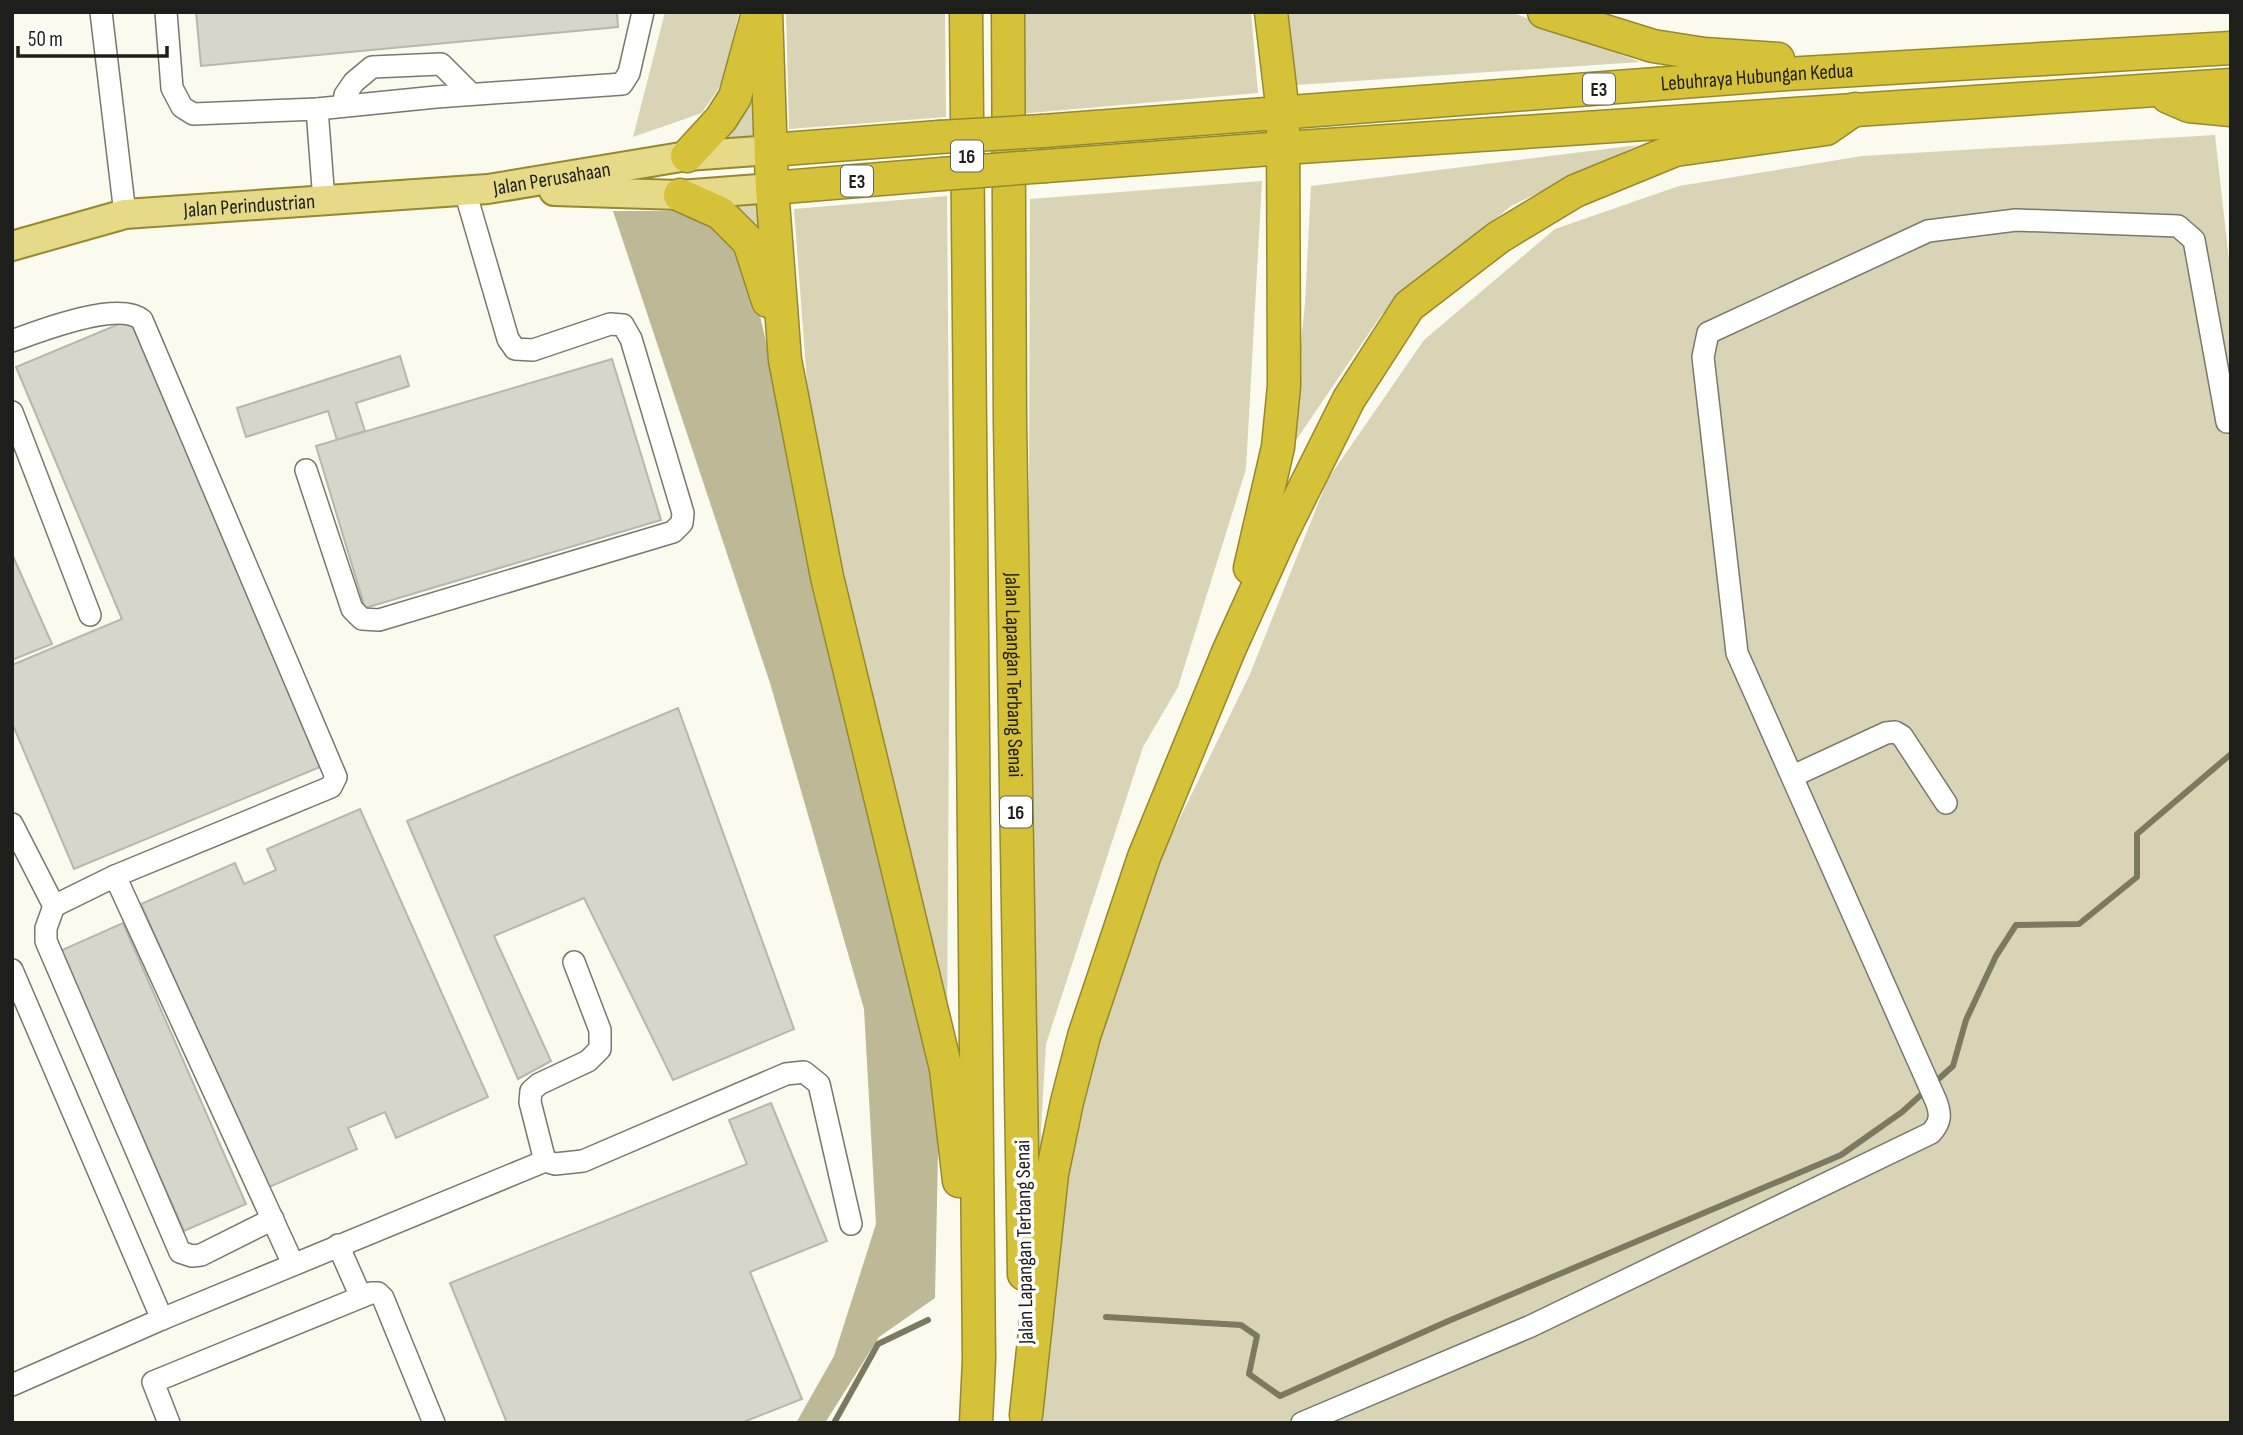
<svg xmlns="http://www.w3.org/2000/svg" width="2243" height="1435" font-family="'Sofia Sans Condensed',sans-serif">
  <rect width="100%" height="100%" fill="#fbfaee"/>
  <g fill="#d8d4b5">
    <path d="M 665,12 L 739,12 L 723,82 L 702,113 L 633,137 Z"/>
    <path d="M 786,12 L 945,12 L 946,117 L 789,129 Z"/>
    <path d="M 1020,12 L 1251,12 L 1258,93 L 1018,114 Z"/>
    <path d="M 1284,12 L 1511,12 L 1640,62 L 1296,85 Z"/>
    <path d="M 761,50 L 762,141 L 708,146 Z"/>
    <path d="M 2215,135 L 2231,278 L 2231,1423 L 1038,1423 L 1056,1190 L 1127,927 L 1250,674 L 1328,479 L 1424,340 L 1555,229 L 1679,186 L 1862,156 Z"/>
    <path d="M 1638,145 L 1511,206 L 1382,314 L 1290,449 L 1305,303 L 1311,186 Z"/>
    <path d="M 1262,181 L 1246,469 L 1178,687 L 1143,747 L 1046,1044 L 1041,1130 L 1042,1145 L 1039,1154 L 1032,1156 L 1027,1145 L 1030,199 Z"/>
    <path d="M 947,196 L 950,565 L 947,1036 L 879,724 L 812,448 L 794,209 Z"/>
    <path d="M 763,202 L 767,281 L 720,205 Z"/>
  </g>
  <path fill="#bdb896" d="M 613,211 L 699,211 L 732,239 L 749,268 L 932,1060 L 938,1152 L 935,1298 L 879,1337 L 825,1423 L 796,1423 L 834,1356 L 876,1224 L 864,1009 L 770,683 Z"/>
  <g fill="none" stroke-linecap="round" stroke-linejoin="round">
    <g stroke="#7c7961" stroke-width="6">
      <path d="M 1106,1317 L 1241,1325 L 1257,1336 L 1249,1374 L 1280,1396 L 1446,1322 L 1841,1155 L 1902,1112 L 1953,1066 L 1966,1020 L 1996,956 L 2016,925 L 2079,924 L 2137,877 L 2137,834 L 2231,754"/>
      <path d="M 834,1423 L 878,1344 L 928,1320"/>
    </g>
  </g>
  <g fill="#d7d6ca" stroke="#b8b7ac" stroke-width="2">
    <path d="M 196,12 L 617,12 L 618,27 L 201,66 Z"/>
    <path d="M 131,319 L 320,767 L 74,869 L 12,723 L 12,665 L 122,619 L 16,367 Z"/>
    <path d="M 400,356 L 409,386 L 356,403 L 365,431 L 337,440 L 328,411 L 246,437 L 237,408 Z"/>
    <path d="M 612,359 L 661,520 L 365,608 L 316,446 Z"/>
    <path d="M 12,554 L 52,644 L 12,660 Z"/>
    <path d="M 678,708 L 794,1029 L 673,1080 L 584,898 L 494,936 L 551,1061 L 518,1079 L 407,821 Z"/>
    <path d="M 360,809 L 488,1097 L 396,1138 L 385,1112 L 348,1128 L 357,1149 L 267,1188 L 141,904 L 235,863 L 244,884 L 276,870 L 267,849 Z"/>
    <path d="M 123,923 L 246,1204 L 184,1231 L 60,951 Z"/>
    <path d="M 771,1103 L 827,1241 L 750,1272 L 802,1399 L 741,1423 L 507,1423 L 450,1283 L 747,1164 L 729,1120 Z"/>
  </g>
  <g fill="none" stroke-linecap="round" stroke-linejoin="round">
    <g stroke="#79786d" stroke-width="24">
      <g id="minor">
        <path d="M 101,12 L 125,214"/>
        <path d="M 166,12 L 172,88 L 182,107 L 193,114 L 317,109 L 436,97 L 622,84 L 629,73 L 643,12"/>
        <path d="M 344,105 L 345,95 L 354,82 L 372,67 L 441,64 L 471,94"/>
        <path d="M 317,109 L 324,201"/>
        <path d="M 12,341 C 39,331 119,300 142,320 L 336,777 L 331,787 L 115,876"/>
        <path d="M 12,412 L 90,615"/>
        <path d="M 306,470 L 352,609 L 362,619 L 379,620 L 673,532 L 682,523 L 683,513 L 631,339 L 623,325 L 610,324 L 533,350 L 515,349 L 508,339 L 465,191"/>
        <path d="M 1793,776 L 1886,733 L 1895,732 L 1902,736 L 1946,803"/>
        <path d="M 12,824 L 54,906 L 115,876 L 293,1264"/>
        <path d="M 54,906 L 46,928 L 46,941 L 180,1252 L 192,1256 L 201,1255 L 273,1219"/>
        <path d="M 12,970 L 162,1319"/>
        <path d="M 545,1161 L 530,1102 L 531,1091 L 539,1084 L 588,1061 L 600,1049 L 600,1030 L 574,962"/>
        <path d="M 338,1245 L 361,1297"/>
        <path d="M 12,1385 L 162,1319 L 545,1161 L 555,1164 L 583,1161 L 786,1074 L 804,1072 L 819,1084 L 851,1224"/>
        <path d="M 169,1423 L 153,1382 L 371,1293 L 378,1293 L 383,1298 L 434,1423"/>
        <path d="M 1302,1423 L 1531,1326 L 1931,1133 C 1941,1122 1941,1114 1936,1101 L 1737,653 L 1703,357 L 1708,333 L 1928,231 L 2016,220 L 2178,226 L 2194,240 L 2227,422"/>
      </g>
    </g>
    <g stroke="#95892e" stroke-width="32">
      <g id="major">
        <path d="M 554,191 L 680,195 L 772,188"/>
        <path id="s1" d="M 12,246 L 125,214 L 488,189 L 687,156 L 771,150"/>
      </g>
    </g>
    <g stroke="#95892e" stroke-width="35">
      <g id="highway">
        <path d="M 766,12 L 772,188 L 785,360 L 827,577 L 946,1069 L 959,1181"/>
        <path d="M 966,12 L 979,1360 L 976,1423"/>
        <path id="s2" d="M 1008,12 L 1010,422 L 1024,1274"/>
        <path d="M 1544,12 L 1653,46 L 1704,54 L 1778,59"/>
        <path d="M 2168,97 L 2189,106 L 2231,110"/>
        <path id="s3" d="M 1043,131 L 1786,74 L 2231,48"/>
        <path d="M 771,150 L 939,137"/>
        <path d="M 687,156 L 721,119 L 735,97 L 756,20"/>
        <path d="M 1046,166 L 1284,148 L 2231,85"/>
        <path d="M 772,188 L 942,174"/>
        <path d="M 680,195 L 720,213 L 749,242 L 768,301"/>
        <path d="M 1250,568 L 1278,447 L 1284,386 L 1283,113 L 1271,12"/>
        <path d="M 1026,1415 L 1052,1174 L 1067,1102 L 1084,1036 L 1144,857 L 1229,650 L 1283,531 L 1349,399 L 1409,306 L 1499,237 L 1575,191 L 1675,150 L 1826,129 L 1855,109"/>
      </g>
    </g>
    <use href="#minor" stroke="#fff" stroke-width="21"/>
    <use href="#major" stroke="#e6da88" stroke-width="28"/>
    <use href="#highway" stroke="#d5c239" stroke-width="32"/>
    <g stroke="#95892e" stroke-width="35" stroke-linecap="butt">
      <g id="highway-bridge">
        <path d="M 939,137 L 1043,131"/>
        <path d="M 942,174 L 1046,166"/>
      </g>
    </g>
    <use href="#highway-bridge" stroke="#d5c239" stroke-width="32"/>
  </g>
  <g text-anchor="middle" stroke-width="7" stroke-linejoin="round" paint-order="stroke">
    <g fill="#fff" stroke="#62625f" stroke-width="2">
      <rect x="1583" y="73.5" width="32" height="31" rx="5"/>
      <rect x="951" y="140.5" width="32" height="31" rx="5"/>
      <rect x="841" y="165.5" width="32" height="31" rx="5"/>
      <rect x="1000" y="796.5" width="32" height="31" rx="5"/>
    </g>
    <g font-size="19" font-weight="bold" fill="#1e1e1a">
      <text x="1599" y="96">E3</text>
      <text x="967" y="163">16</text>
      <text x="857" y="188">E3</text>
      <text x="1016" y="819">16</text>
    </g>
    <g font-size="21" fill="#1e1e1a" stroke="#fff">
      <text dy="7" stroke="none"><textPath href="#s3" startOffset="716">Lebuhraya Hubungan Kedua</textPath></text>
      <text dy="7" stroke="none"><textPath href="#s1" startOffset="546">Jalan Perusahaan</textPath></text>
      <text dy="7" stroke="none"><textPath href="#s1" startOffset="242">Jalan Perindustrian</textPath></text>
      <text dy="7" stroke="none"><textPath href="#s2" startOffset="663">Jalan Lapangan Terbang Senai</textPath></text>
      <text transform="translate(1024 1242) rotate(-91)" y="7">Jalan Lapangan Terbang Senai</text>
    </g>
  </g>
  <rect width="2243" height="1435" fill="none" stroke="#1e1e1a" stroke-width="28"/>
  <path d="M18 46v10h149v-10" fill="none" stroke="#1e1e1a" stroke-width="3.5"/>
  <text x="28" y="46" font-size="21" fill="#1e1e1a" stroke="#ffffff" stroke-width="5" paint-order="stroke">50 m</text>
</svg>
